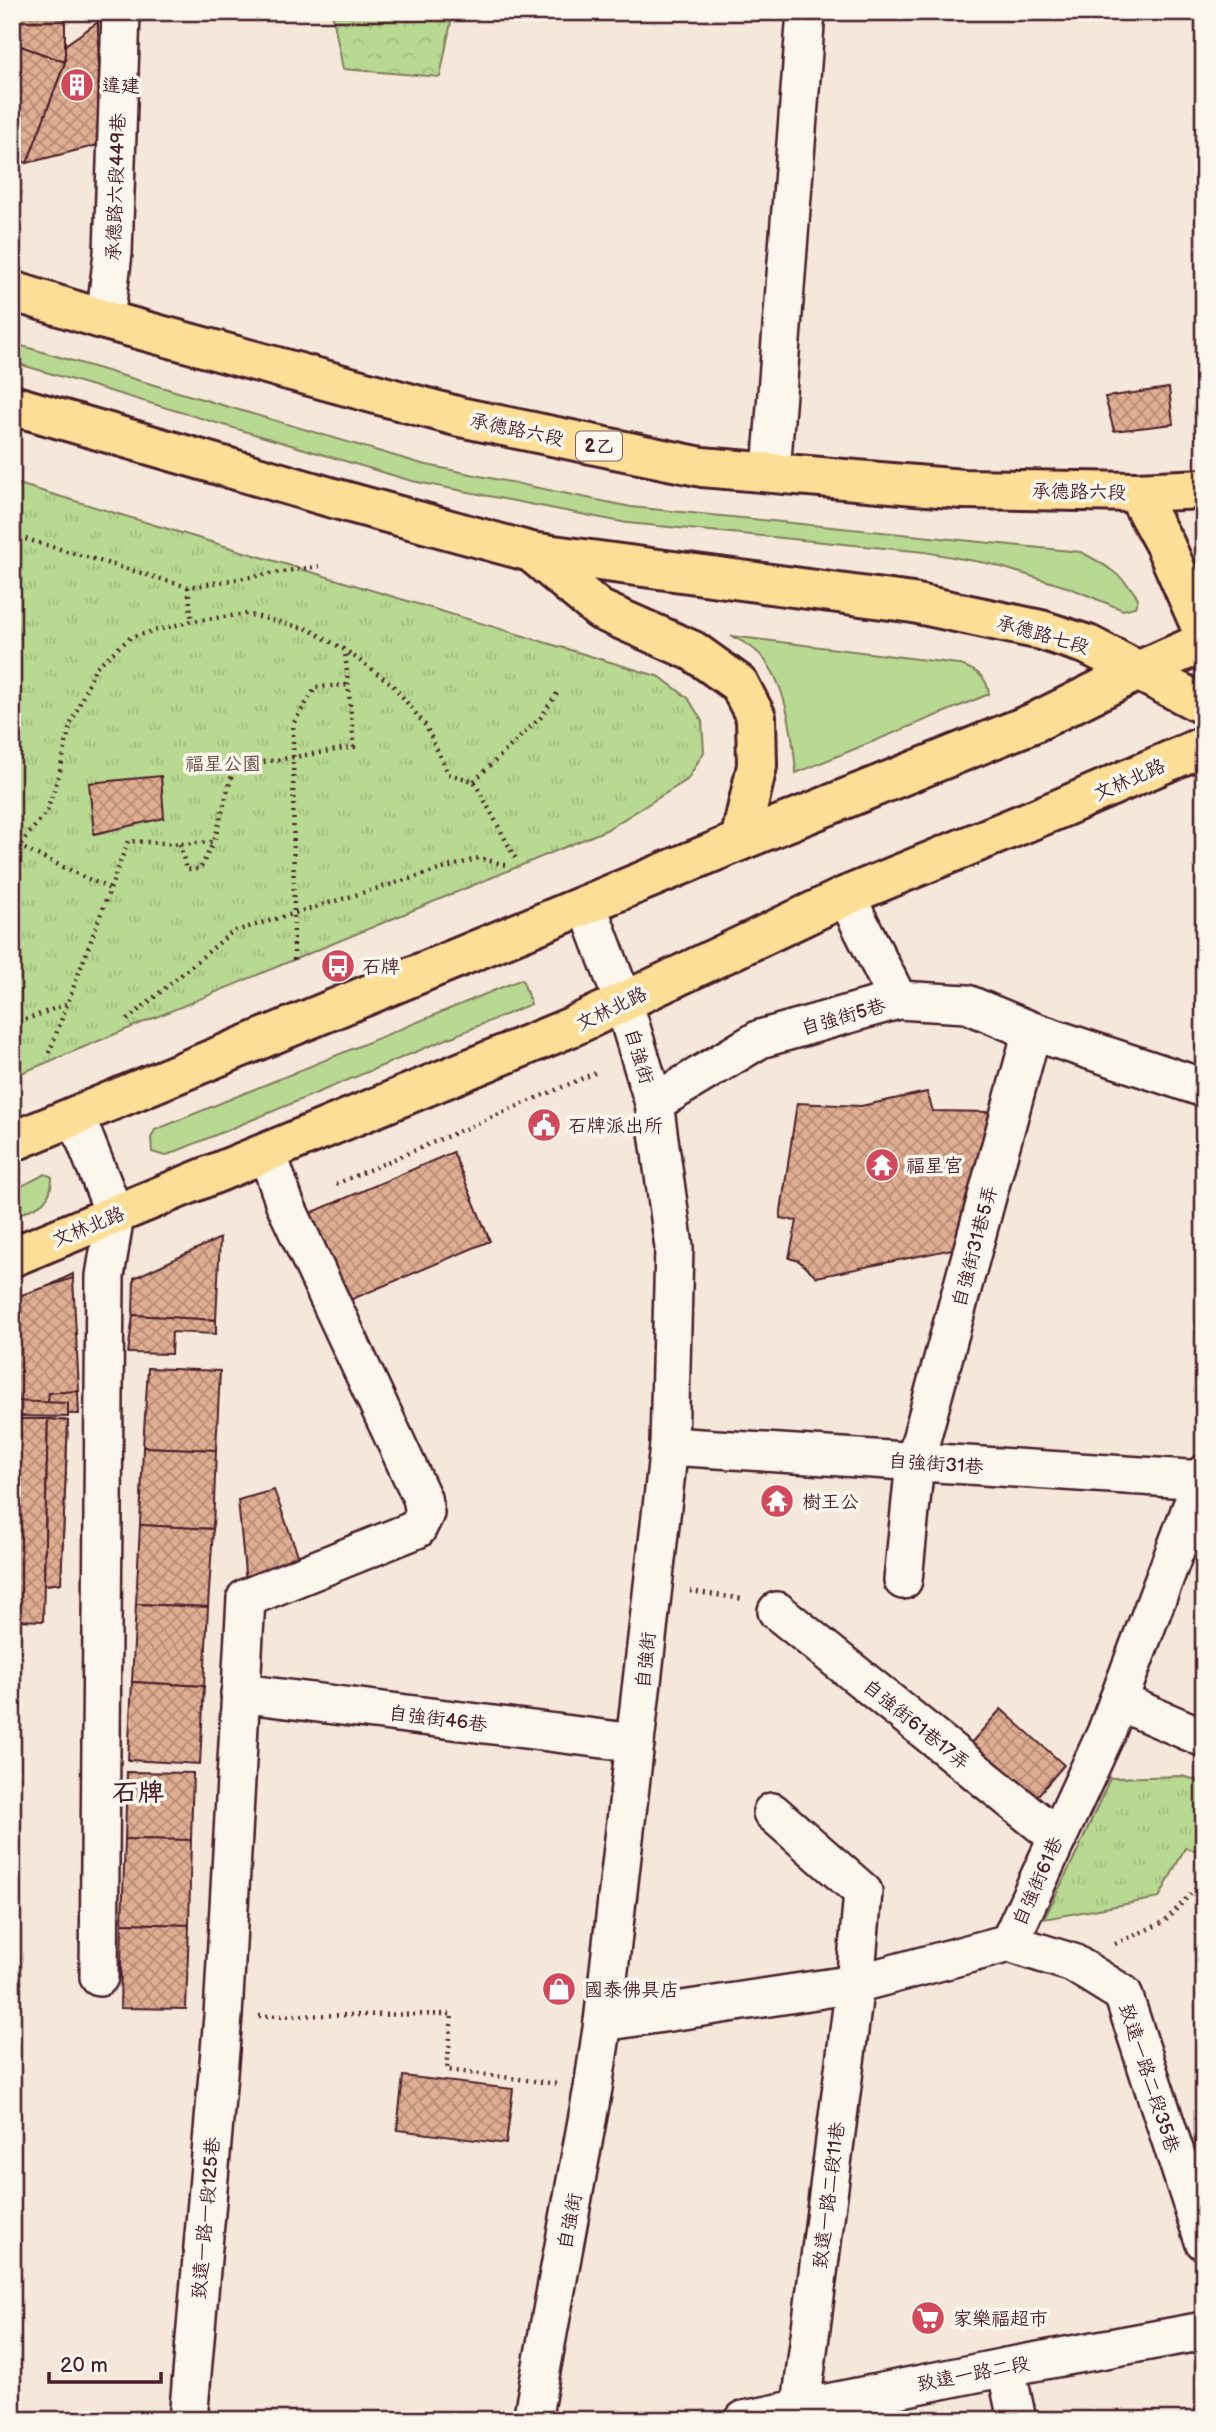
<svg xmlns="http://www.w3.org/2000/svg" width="1216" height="2432" font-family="'Balsamiq Sans','LXGW WenKai TC',sans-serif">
  <defs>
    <pattern id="forest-crowns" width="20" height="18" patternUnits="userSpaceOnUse" patternTransform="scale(1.75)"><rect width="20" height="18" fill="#b8d992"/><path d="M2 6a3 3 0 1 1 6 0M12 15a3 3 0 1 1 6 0" fill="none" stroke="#a0ba7e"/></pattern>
    <pattern id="park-tufts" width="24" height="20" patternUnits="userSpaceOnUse" patternTransform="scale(1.75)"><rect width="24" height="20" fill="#b8d992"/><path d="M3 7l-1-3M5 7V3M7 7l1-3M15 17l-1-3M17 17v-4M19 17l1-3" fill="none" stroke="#a0ba7e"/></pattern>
    <pattern id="building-cross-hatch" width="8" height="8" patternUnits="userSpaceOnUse" patternTransform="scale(1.75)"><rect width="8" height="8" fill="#dfad91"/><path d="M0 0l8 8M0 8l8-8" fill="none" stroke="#b78c77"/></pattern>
  </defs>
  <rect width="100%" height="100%" fill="#f5e8da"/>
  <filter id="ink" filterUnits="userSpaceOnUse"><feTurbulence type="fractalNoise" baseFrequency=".0143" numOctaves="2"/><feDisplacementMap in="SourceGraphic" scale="14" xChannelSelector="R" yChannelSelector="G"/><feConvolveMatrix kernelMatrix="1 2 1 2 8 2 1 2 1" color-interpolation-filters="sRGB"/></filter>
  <g filter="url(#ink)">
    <g fill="#b8d992" stroke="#817c5e" stroke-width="2">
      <path d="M 12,343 L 422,464 L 631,507 L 1081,552 C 1104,564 1124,576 1138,598 L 1135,607 L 1123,610 L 1070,588 L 991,564 L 925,552 L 627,523 L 412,481 L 12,362 Z"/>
      <path d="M 731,636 L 958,664 C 975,670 987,675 989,694 L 796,773 C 793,736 786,675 755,650 C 748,644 739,640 731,636 Z"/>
      <path d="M 522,979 L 531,1004 L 165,1156 L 152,1152 L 151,1138 L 155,1130 Z"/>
      <path d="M 45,1174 L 52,1177 C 52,1206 35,1207 12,1217 L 12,1191 Z"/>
    </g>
    <path fill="url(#forest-crowns)" stroke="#817c5e" stroke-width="2" d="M 332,12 L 453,12 L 440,77 L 343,69 Z"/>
    <g fill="url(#park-tufts)" stroke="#817c5e" stroke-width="2">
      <path d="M 12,482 L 660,677 L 688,698 L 702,721 L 704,752 L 687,780 L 606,830 L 12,1077 Z"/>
      <path d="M 1182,1776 L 1204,1782 L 1204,1853 L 1185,1848 L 1159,1898 L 1044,1919 L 1079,1848 L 1110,1778 Z"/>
    </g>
    <g fill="url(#building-cross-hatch)" stroke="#4a1f2b" stroke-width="2">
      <path d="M 12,12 L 65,12 L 65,62 L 12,43 Z"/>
      <path d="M 98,22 L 99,108 L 104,108 L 106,143 L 27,163 L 65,62 L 65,45 Z"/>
      <path d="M 12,43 L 65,62 L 27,163 L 12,157 Z"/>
      <path d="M 1169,388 L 1173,424 L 1114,431 L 1105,397 Z"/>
      <path d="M 161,776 L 164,818 L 94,834 L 89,783 Z"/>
      <path d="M 927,1092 L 933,1111 L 991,1112 L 953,1249 L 817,1277 L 799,1261 L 789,1258 L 797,1221 L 780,1218 L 797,1103 L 861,1106 Z"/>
      <path d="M 453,1152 L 490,1241 L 343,1303 L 306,1215 Z"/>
      <path d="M 220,1238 L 216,1320 L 133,1315 L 134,1278 Z"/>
      <path d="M 73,1274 L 68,1403 L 12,1401 L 12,1304 Z"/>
      <path d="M 73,1278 L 79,1391 L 49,1393 L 48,1403 L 12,1405 L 12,1298 Z"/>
      <path d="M 133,1315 L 216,1320 L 216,1334 L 172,1332 L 171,1354 L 128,1353 Z"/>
      <path d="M 148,1368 L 220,1371 L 216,1450 L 143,1447 Z"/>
      <path d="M 78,1391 L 79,1414 L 12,1413 L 12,1405 L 48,1403 L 49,1393 Z"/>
      <path d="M 12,1401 L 68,1403 L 68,1417 L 12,1416 Z"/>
      <path d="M 12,1419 L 48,1419 L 43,1621 L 12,1620 Z"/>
      <path d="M 48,1419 L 68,1421 L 61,1583 L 44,1585 Z"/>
      <path d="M 48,1419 L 68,1421 L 61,1583 L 44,1585 Z"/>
      <path d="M 143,1447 L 216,1450 L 213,1529 L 140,1525 Z"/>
      <path d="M 274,1490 L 301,1563 L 246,1583 L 238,1500 Z"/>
      <path d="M 140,1525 L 213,1529 L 208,1607 L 136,1604 Z"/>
      <path d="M 136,1604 L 208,1607 L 204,1686 L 132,1682 Z"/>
      <path d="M 132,1682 L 204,1686 L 200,1764 L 128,1760 Z"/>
      <path d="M 1001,1709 L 1064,1765 L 1019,1817 L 955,1761 Z"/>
      <path d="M 127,1772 L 193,1773 L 191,1840 L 125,1839 Z"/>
      <path d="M 125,1839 L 191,1840 L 189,1925 L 122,1923 Z"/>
      <path d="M 122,1923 L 189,1925 L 186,2009 L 120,2008 Z"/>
      <path d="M 403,2076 L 513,2089 L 506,2144 L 397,2130 Z"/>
    </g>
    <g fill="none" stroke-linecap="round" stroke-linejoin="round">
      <g stroke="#4a1f2b" stroke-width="42">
        <g id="minor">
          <path d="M 105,320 L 113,253 L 121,12"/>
          <path d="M 771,472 L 806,12"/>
          <path d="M 846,896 L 898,1000"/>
          <path d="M 654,1103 L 760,1039 L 898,1000 L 967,1004 L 1032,1031 L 1204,1088"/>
          <path d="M 76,1117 L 115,1215 L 105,1276 L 99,1977"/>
          <path d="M 669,1446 L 1204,1480"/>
          <path d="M 903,1580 L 915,1462 L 1032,1031"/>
          <path d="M 777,1611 L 1057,1837"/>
          <path d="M 240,1693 L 635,1743"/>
          <path d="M 1118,1701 L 1204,1738"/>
          <path d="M 772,1812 L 863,1892 L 855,1984 L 801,2406"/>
          <path d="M 1009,1943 L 1073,1963 L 1123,1994 L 1204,2241"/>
          <path d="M 603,2022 L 855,1984 L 1009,1943 L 1106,1733 L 1204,1474"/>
          <path d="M 1006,2367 L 1017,2420"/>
          <path d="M 188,2420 L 223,2016 L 246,1598 L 417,1529 L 425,1513 L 422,1498 L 285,1204 L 267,1152"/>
          <path d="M 532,2420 L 593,2088 L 603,2022 L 669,1446 L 674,1247 L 654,1103 L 623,1001 L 587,905"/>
          <path d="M 744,2420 L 1006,2367 L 1204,2331"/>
        </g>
      </g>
      <g stroke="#4a1f2b" stroke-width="44">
        <g id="major">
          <path d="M 12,291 L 105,320 L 460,417 L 702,467 L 963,489 L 1136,492 L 1204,489"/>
          <path d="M 12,405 L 333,498 L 531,552 L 913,603 L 1041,630 L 1088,645 L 1204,705"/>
          <path d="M 1136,492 L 1165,545 L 1204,634"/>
          <path d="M 531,552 L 600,610 L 693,651 L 739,684 L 756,717 L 757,766 L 740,841"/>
          <path d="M 12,1142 L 740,841 L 1033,723 L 1138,671 L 1204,642"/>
          <path d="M 12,1257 L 571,1027 L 846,896 L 1061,808 L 1204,746"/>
        </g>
      </g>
      <g stroke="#4a1f2b" stroke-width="4.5" stroke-dasharray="2 5" stroke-linecap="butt">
        <path d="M 12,535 L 188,587 L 319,566"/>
        <path d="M 188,587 L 192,621"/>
        <path d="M 474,781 L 541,717 L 558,692"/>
        <path d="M 12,843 L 110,889"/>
        <path d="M 180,844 L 186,869 L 200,869 L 213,843"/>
        <path d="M 12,855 L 47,811 L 60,771 L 70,726 L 95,668 L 131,637 L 192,621 L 247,614 L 308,629 L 345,650 L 392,684 L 426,726 L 448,774 L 474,781 L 517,861"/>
        <path d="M 294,960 L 293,724 L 316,687 L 348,685"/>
        <path d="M 127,1020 L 232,932 L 479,858 L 506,865"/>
        <path d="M 12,1025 L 66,1004"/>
        <path d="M 49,1053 L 128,841 L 180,844 L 214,842 L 234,767 L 354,747 L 345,651"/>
        <path d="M 336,1184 L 595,1073"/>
        <path d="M 690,1591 L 743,1599"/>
        <path d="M 1115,1944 L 1164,1922 L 1204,1880"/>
        <path d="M 259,2016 L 452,2014 L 447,2070 L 558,2084"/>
      </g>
      <use href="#minor" stroke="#fbf7ec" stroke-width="37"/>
      <use href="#major" stroke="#fdde96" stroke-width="38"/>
    </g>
  </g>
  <defs>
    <g id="building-disc" transform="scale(1.75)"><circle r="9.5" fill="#d1495b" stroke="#fbf7ec"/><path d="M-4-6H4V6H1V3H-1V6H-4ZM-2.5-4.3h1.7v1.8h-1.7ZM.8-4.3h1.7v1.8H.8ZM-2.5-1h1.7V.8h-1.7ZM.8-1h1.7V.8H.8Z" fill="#fff"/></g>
    <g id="bus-disc" transform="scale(1.75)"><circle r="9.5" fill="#d1495b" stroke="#fbf7ec"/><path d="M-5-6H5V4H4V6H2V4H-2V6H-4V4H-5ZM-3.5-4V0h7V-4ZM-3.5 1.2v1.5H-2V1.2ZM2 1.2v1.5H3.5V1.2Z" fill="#fff"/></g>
    <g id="civic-disc" transform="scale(1.75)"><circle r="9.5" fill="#d1495b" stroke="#fbf7ec"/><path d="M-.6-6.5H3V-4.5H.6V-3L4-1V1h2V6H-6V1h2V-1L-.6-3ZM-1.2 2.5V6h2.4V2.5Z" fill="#fff"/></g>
    <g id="temple-disc" transform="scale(1.75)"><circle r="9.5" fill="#d1495b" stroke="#fbf7ec"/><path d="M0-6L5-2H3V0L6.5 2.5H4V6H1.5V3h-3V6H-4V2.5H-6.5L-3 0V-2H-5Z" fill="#fff"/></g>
    <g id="shop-disc" transform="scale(1.75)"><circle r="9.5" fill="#d1495b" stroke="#fbf7ec"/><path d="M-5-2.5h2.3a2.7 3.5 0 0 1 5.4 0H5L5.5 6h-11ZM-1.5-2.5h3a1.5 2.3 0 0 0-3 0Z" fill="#fff"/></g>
    <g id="supermarket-disc" transform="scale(1.75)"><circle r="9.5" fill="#d1495b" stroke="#fbf7ec"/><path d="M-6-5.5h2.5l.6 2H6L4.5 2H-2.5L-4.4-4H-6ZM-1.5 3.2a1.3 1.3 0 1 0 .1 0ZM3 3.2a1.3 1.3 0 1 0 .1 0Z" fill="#fff"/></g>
  </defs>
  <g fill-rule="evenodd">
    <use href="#building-disc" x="77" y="85"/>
    <use href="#bus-disc" x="338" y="966"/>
    <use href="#civic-disc" x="544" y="1125"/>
    <use href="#temple-disc" x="882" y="1165"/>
    <use href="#temple-disc" x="777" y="1501"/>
    <use href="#shop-disc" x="559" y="1989"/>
    <use href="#supermarket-disc" x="928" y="2318"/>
  </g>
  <g text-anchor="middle" stroke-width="7" stroke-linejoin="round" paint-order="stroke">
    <rect fill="#fbf7ec" stroke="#7f6065" stroke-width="2" x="576" y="431.5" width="46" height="29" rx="5"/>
    <g font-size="18" font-weight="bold" fill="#4a1f2b">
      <text x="599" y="452">2乙</text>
    </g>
    <g font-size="19" fill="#4a1f2b" stroke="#fbf7ec" text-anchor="start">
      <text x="102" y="92">違建</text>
      <text x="362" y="973">石牌</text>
      <text x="568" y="1132">石牌派出所</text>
      <text x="906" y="1172">福星宮</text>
      <text x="802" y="1508">樹王公</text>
      <text x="584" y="1996">國泰佛具店</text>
      <text x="953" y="2325">家樂福超市</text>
    </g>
    <g font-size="19" fill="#4a1f2b" stroke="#fbf7ec">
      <text transform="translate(115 187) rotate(-88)" y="7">承德路六段449巷</text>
      <text transform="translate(517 429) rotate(12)" y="7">承德路六段</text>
      <text transform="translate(1079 491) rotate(1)" y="7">承德路六段</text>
      <text transform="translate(1043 634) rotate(16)" y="7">承德路七段</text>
      <text transform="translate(1129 779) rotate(-24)" y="7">文林北路</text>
      <text transform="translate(611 1008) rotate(-26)" y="7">文林北路</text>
      <text transform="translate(843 1016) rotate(-16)" y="7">自強街5巷</text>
      <text transform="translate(640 1056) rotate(73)" y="7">自強街</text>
      <text transform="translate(88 1226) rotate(-22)" y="7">文林北路</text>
      <text transform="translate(974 1246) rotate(-75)" y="7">自強街31巷5弄</text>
      <text transform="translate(936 1463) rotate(4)" y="7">自強街31巷</text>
      <text transform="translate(645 1660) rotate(-84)" y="7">自強街</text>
      <text transform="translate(438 1718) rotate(7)" y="7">自強街46巷</text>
      <text transform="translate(917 1724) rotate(39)" y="7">自強街61巷17弄</text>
      <text transform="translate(1037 1881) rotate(-66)" y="7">自強街61巷</text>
      <text transform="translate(1150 2078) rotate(72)" y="7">致遠一路二段35巷</text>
      <text transform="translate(828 2195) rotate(-83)" y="7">致遠一路二段11巷</text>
      <text transform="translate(205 2218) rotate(-85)" y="7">致遠一路一段125巷</text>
      <text transform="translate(569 2221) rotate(-79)" y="7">自強街</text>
      <text transform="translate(973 2373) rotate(-11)" y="7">致遠一路二段</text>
    </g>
    <g font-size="19" fill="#664e45" stroke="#fbf7ec">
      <text x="223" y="770">福星公園</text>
    </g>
    <g font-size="26" font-weight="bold" fill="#4a1f2b" stroke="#fbf7ec">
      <text x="138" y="1801">石牌</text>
    </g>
  </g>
  <rect width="1216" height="2432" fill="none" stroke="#fbf7ec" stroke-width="42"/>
  <rect x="21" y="21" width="1174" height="2390" fill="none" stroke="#4a1f2b" stroke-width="2.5" filter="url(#ink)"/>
  <path d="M49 2372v10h112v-10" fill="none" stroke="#4a1f2b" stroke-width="3.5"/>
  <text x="60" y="2372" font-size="21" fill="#4a1f2b" stroke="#fbf7ec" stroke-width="5" paint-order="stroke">20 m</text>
</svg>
